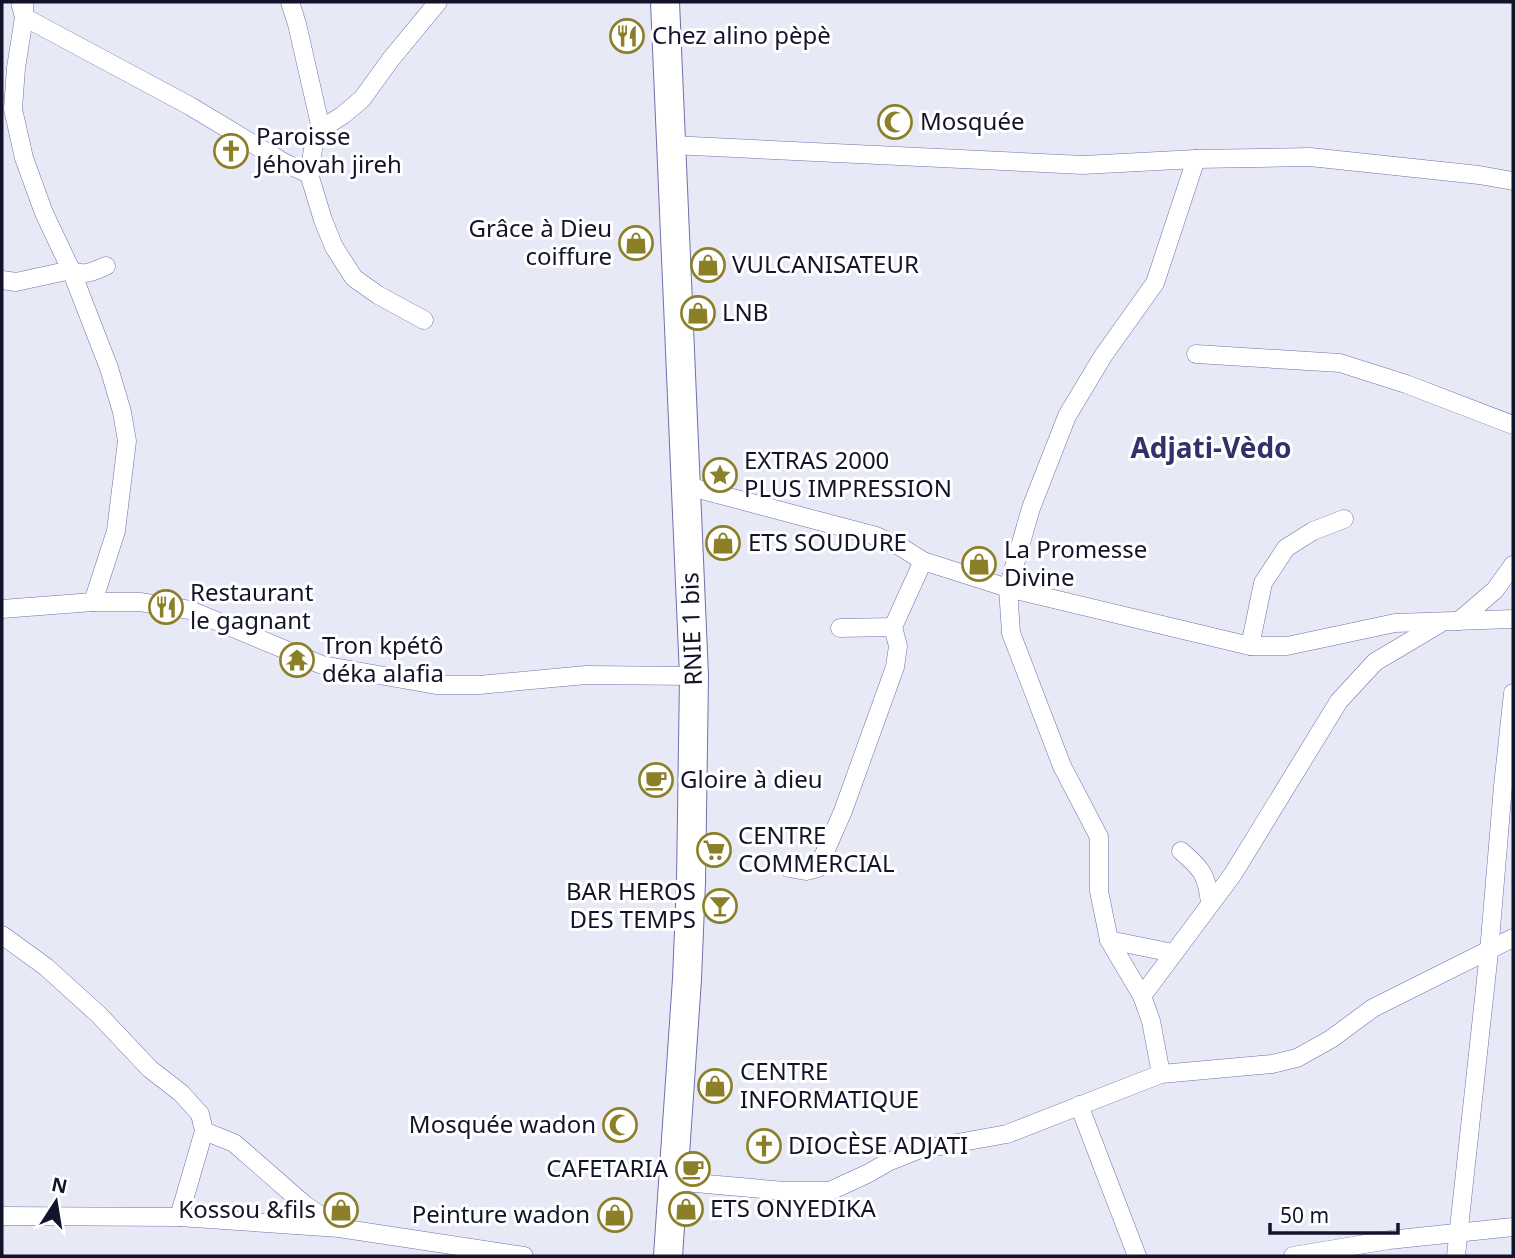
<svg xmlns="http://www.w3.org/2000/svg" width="1515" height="1258" font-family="'Noto Sans',sans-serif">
  <rect width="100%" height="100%" fill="#e8e9f7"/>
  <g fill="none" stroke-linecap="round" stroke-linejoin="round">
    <g stroke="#6f70ae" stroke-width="19">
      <g id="minor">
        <path d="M 24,2 L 24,17 L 16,68 L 13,109 L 24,158 L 44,213 L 71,270 L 109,368 L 122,412 L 127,441 L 116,531 L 93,602"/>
        <path d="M 290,2 L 297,24 L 321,129"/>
        <path d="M 21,6 L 24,17 L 190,106 L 283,162 L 309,174"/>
        <path d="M 671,145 L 1083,165 L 1196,159 L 1310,157 L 1479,175 L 1513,181"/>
        <path d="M 2,280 L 16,282 L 71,270 C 83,277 94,271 106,266"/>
        <path d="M 424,320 L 378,295 L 354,278 L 334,247 L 323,220 L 309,174 L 315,137 L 321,129 L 343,115 L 362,99 L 391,59 L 438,2"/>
        <path d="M 1196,354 L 1340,363 L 1406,384 L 1513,425"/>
        <path d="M 687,486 L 876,536 L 901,547 L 923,561 L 1008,588 L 1250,646 L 1287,646 L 1395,623 L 1513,619"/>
        <path d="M 2,609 L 93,602 L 140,602 L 190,610 L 322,665 L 436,685 L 479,685 L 586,675 L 694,676"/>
        <path d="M 1459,621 L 1495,590 L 1513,565"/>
        <path d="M 840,628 L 893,627"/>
        <path d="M 1250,646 L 1263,583 L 1286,548 L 1313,531 L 1344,519"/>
        <path d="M 1181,851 C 1202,869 1207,875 1210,903"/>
        <path d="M 789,868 L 806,871 L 818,868 L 843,811 L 895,667 L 898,646 L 893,627 L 923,561"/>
        <path d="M 2,935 L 46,967 L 99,1015 L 150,1069 L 181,1093 L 200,1114 L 204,1131 L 179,1217"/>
        <path d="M 1109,940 L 1173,953"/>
        <path d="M 1142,996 L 1233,874 L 1339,701 L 1375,662 L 1439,624"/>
        <path d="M 1161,1074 L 1151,1021 L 1142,996 L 1109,940 L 1099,891 L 1099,837 L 1062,766 L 1011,633 L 1008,588 L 1031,508 L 1067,416 L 1103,356 L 1155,283 L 1196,159"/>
        <path d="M 1079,1105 L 1137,1256"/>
        <path d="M 204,1131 L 234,1143 L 305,1205 L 339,1228"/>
        <path d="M 673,1181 L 785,1191 L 830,1191 L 869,1173 L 888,1162 L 918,1150 L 1007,1134 L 1161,1074 L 1272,1064 L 1297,1058 L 1331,1039 L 1373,1008 L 1513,938"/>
        <path d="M 2,1216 L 179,1217 L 339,1228 L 524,1256"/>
        <path d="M 1293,1256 L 1389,1240 L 1513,1227"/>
        <path d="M 1456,1256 L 1489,952 L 1503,786 L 1513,693"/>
      </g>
    </g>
    <g stroke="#6f70ae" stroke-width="30">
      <path id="primary" d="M 665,2 L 694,676 L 691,882 L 687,979 L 668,1256"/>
    </g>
    <use href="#minor" stroke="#fff" stroke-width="18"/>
    <use href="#primary" stroke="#fff" stroke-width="28"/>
  </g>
  <defs>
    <g id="restaurant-ring" transform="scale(1.75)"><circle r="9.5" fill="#fff" stroke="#8b8027" stroke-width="1.5"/><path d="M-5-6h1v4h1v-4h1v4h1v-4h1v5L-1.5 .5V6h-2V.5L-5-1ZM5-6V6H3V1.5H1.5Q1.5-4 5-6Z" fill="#8b8027"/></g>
    <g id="mosque-ring" transform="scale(1.75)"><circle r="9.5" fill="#fff" stroke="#8b8027" stroke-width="1.5"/><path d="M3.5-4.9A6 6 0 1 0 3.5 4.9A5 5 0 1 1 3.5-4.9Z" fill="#8b8027"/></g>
    <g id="church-ring" transform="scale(1.75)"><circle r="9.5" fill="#fff" stroke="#8b8027" stroke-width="1.5"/><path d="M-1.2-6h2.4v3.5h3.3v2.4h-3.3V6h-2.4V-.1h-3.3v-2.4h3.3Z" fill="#8b8027"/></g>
    <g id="shop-ring" transform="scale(1.75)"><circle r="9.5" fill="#fff" stroke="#8b8027" stroke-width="1.5"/><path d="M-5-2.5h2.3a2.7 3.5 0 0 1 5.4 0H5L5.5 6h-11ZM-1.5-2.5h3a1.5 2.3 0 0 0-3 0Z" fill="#8b8027"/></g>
    <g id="sight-ring" transform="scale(1.75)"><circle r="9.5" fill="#fff" stroke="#8b8027" stroke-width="1.5"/><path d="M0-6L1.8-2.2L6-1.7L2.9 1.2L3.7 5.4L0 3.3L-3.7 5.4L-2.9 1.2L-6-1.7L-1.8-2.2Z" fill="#8b8027"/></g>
    <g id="temple-ring" transform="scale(1.75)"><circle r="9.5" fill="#fff" stroke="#8b8027" stroke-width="1.5"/><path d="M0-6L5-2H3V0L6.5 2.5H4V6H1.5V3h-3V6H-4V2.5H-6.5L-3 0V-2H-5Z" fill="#8b8027"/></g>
    <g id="cafe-ring" transform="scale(1.75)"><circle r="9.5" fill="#fff" stroke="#8b8027" stroke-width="1.5"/><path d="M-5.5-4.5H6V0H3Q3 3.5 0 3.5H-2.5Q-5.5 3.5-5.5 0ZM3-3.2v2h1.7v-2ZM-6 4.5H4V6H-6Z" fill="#8b8027"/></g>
    <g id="supermarket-ring" transform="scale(1.75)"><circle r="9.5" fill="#fff" stroke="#8b8027" stroke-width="1.5"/><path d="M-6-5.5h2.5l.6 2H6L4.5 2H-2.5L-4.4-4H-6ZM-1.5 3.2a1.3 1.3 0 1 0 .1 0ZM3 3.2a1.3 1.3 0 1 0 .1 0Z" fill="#8b8027"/></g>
    <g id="bar-ring" transform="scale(1.75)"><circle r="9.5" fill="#fff" stroke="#8b8027" stroke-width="1.5"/><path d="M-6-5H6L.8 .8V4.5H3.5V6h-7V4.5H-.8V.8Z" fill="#8b8027"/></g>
  </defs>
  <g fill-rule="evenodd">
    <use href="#restaurant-ring" x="627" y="36"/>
    <use href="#mosque-ring" x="895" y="122"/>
    <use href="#church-ring" x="231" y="151"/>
    <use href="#shop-ring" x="636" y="243"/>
    <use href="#shop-ring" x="708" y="265"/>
    <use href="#shop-ring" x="698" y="313"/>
    <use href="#sight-ring" x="720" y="475"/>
    <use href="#shop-ring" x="723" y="543"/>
    <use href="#shop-ring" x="979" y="564"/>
    <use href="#restaurant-ring" x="166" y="607"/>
    <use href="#temple-ring" x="297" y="660"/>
    <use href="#cafe-ring" x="656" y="780"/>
    <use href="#supermarket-ring" x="714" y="850"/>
    <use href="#bar-ring" x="720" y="906"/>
    <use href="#shop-ring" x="715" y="1086"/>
    <use href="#mosque-ring" x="620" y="1125"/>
    <use href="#church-ring" x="764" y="1146"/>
    <use href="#cafe-ring" x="693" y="1169"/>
    <use href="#shop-ring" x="686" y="1209"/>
    <use href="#shop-ring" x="341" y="1210"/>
    <use href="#shop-ring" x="615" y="1215"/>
  </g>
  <g text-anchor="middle" stroke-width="6" stroke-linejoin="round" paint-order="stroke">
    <g font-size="24" fill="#13132b" stroke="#fff" text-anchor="start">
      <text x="652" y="44">Chez alino pèpè</text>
      <text x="920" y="130">Mosquée</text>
      <text x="256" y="145">Paroisse<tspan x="256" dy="28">Jéhovah jireh</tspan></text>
      <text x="612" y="237" text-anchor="end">Grâce à Dieu<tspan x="612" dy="28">coiffure</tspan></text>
      <text x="732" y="273">VULCANISATEUR</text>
      <text x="722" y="321">LNB</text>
      <text x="744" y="469">EXTRAS 2000<tspan x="744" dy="28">PLUS IMPRESSION</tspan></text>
      <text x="748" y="551">ETS SOUDURE</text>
      <text x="1004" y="558">La Promesse<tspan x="1004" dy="28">Divine</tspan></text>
      <text x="190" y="601">Restaurant<tspan x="190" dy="28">le gagnant</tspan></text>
      <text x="322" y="654">Tron kpétô<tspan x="322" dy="28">déka alafia</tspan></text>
      <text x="680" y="788">Gloire à dieu</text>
      <text x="738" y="844">CENTRE<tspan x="738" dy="28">COMMERCIAL</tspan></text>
      <text x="696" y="900" text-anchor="end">BAR HEROS<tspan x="696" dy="28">DES TEMPS</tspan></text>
      <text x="740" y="1080">CENTRE<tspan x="740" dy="28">INFORMATIQUE</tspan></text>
      <text x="596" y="1133" text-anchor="end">Mosquée wadon</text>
      <text x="788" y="1154">DIOCÈSE ADJATI</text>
      <text x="668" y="1177" text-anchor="end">CAFETARIA</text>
      <text x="710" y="1217">ETS ONYEDIKA</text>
      <text x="316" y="1218" text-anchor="end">Kossou &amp;fils</text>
      <text x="590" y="1223" text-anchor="end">Peinture wadon</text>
    </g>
    <g font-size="24" fill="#13132b" stroke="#fff">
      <text transform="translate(692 629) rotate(-92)" y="8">RNIE 1 bis</text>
    </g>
    <g font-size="28" font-weight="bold" fill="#333169" stroke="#fff">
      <text x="1211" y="458">Adjati-Vèdo</text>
    </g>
  </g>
  <rect width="1515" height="1258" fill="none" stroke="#13132b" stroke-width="7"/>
  <g transform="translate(56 1202) rotate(12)" stroke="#ffffff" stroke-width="5" paint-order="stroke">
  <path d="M0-5L12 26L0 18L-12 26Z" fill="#13132b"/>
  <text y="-10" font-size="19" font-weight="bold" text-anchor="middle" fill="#13132b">N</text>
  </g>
  <path d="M1270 1223v10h128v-10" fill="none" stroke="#13132b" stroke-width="3.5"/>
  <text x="1280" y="1223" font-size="21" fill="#13132b" stroke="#ffffff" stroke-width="5" paint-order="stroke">50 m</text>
</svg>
